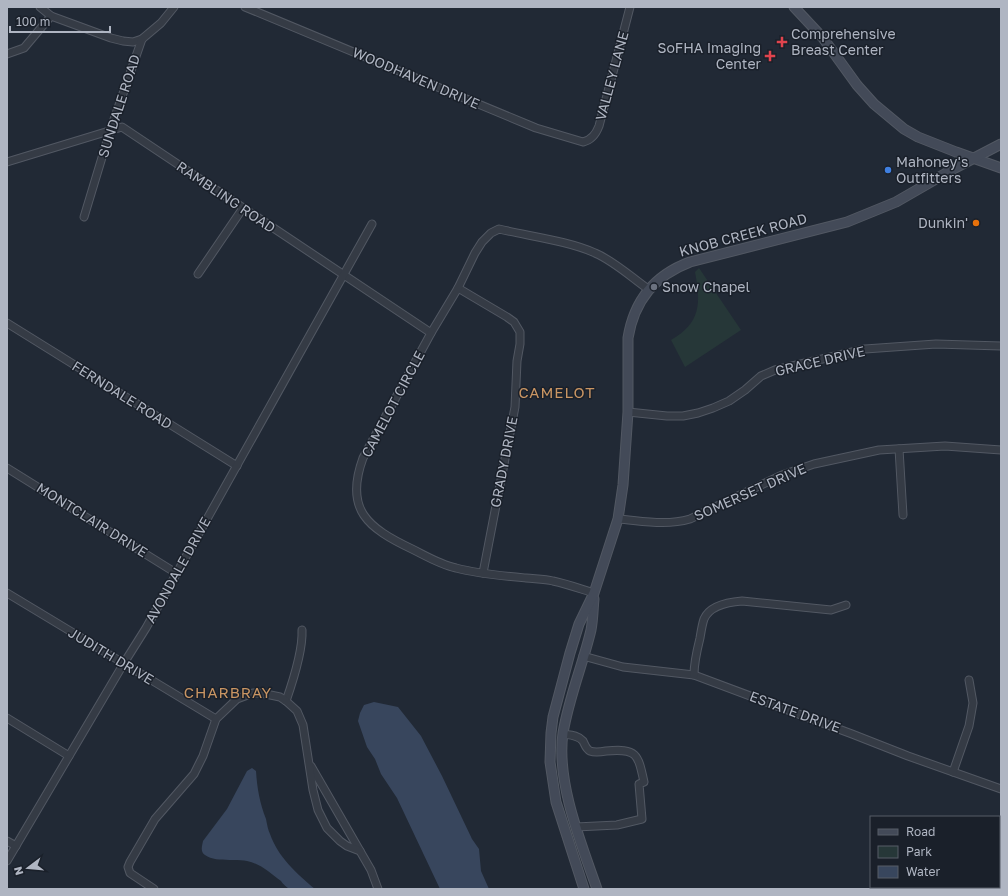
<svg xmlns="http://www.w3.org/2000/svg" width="1008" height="896" font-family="'Golos Text',sans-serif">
  <rect width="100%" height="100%" fill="#212935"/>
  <path fill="#263738" d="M 699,268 L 741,330 L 685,367 L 671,340 C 701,323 701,303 695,272 Z"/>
  <g fill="#38465d">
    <path d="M 374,702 L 398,707 L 421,736 L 442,776 L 472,839 L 479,849 L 481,871 L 489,889 L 440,889 L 397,798 L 381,774 L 375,759 L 367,747 L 358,721 L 360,713 L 364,705 Z"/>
    <path d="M 252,768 L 256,771 C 257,788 260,804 266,819 C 267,824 268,830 270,834 C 278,857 297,874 315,889 C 308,889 297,891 290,889 C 287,888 283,884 281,881 C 270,873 261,864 247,861 C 236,858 216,863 205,855 C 200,852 202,846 203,841 L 227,809 L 247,771 Z"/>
  </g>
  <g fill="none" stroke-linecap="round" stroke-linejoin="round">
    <g stroke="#525863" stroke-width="9">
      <g id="minor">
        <path d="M 40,7 L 51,16 L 111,38 L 123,41 L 133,42 L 142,39"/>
        <path d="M 245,7 L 536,128 L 583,142 C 592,140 596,134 599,126 L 630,7"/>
        <path d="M 7,54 L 24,48 L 51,16"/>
        <path d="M 7,162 L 122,127 L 431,333"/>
        <path d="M 84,217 L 110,131 L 142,39 L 161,23 L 174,7"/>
        <path d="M 198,274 L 243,208"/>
        <path d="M 458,288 L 507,317 L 514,322 L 520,332 L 520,344 L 517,361 L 515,407 L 483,573"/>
        <path d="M 7,323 L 237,466"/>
        <path d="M 628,412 L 667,416 L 683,416 L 698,413 L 713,408 L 729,401 L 745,390 L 761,376 L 775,370 L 865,349 L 936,344 L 1001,346"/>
        <path d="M 899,449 L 903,515"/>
        <path d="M 7,468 L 176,573"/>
        <path d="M 618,519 C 643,521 666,526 690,519 L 782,475 L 814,464 L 879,450 L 945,446 L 1001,450"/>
        <path d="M 7,593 L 216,719"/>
        <path d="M 594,593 C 581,589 567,584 553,581 C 545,579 535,579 526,578 C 503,576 479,574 456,568 C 441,565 426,556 412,549 C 368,528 344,510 363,458 L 431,333 L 458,288 L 475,253 L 482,242 L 491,233 L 499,229 C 528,236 569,241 595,253 C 614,261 631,277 648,289"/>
        <path d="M 583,656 L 623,667 L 694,675 L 852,734 L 908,756 L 1001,789"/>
        <path d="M 694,675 C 694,662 697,650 700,638 C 701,632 702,625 704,619 C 710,605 729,602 742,601 L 831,610 L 846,605"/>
        <path d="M 286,701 C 293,681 303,651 302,630"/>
        <path d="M 7,718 L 69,756"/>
        <path d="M 563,734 C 570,735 578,735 583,741 C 585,745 586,749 590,751 C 595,753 601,752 606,751 C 637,748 638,754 644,782 L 639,784 L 642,819 L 617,825 L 576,827"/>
        <path d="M 311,766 L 360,851"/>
        <path d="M 953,772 L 969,726 L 973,703 L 969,680"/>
        <path d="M 7,841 L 16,846"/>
        <path d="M 7,861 L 124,663 L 146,628 L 372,224"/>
        <path d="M 154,889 L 130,873 L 128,867 L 130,862 L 155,819 L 194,774 L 203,756 L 216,719 L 237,699 L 253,693 L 261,693 L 280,697 L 286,701 L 297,711 L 303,725 L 313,790 L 318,810 L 327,828 L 340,841 L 347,846 L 360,851 L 371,870 L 378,889"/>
      </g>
    </g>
    <g stroke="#525863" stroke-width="11">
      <g id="secondary">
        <path d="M 794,7 L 823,38 L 857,85 L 874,104 L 904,129 L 918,137 L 956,152 L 1001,168"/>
        <path d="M 594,599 C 593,609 593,620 591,630 C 583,664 569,697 563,733 C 556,782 581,843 597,889"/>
        <path d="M 584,889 L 556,802 L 550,762 L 551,733 L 553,717 L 570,653 L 579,624 L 594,593 L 618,519 L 623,485 L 628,412 L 628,338 C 634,301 655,275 690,262 L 847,222 L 896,202 L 955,168 L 1001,144"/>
      </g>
    </g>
    <use href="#minor" stroke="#353b45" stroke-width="7"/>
    <use href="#secondary" stroke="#434a58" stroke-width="9"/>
  </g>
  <g fill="#e0444e" stroke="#1a202a" stroke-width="1.5">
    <path d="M780 36h4v4h4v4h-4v4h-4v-4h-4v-4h4z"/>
    <path d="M768 50h4v4h4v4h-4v4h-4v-4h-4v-4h4z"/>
  </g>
  <circle fill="#3f7fe0" stroke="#1a202a" stroke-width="1.5" cx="888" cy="170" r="4"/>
  <circle fill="#e8710a" stroke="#1a202a" stroke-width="1.5" cx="976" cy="223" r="4"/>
  <circle fill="#6b7280" stroke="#1a202a" stroke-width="1.5" cx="654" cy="287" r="4"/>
  <g text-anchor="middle" stroke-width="3" stroke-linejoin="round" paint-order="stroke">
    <g font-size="14" fill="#afb5c2" stroke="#1a202a" text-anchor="start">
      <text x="791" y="39">Comprehensive<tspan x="791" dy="16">Breast Center</tspan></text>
      <text x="761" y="53" text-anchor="end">SoFHA Imaging<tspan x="761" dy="16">Center</tspan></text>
      <text x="896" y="167">Mahoney's<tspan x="896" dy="16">Outfitters</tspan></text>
      <text x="968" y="228" text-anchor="end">Dunkin'</text>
      <text x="662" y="292">Snow Chapel</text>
    </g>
    <g font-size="14" fill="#afb5c2" stroke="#1a202a">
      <text transform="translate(612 76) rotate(-75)" y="5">VALLEY LANE</text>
      <text transform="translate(416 78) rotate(23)" y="5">WOODHAVEN DRIVE</text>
      <text transform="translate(119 106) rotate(-72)" y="5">SUNDALE ROAD</text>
      <text transform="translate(226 197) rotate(34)" y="5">RAMBLING ROAD</text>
      <text transform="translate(743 235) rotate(-15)" y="5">KNOB CREEK ROAD</text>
      <text transform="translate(820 361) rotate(-13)" y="5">GRACE DRIVE</text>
      <text transform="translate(122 395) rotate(32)" y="5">FERNDALE ROAD</text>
      <text transform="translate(393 404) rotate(-62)" y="5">CAMELOT CIRCLE</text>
      <text transform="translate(504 462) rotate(-79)" y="5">GRADY DRIVE</text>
      <text transform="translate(750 492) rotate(-24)" y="5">SOMERSET DRIVE</text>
      <text transform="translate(92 520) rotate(32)" y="5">MONTCLAIR DRIVE</text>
      <text transform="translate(178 570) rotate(-61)" y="5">AVONDALE DRIVE</text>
      <text transform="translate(111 656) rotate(31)" y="5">JUDITH DRIVE</text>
      <text transform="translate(795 712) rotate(20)" y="5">ESTATE DRIVE</text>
    </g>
    <g font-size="15" letter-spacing="1" fill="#c99563" stroke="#1a202a">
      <text x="557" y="398">CAMELOT</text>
      <text x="228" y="698">CHARBRAY</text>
    </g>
  </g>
  <rect width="1008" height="896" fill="none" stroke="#afb5c2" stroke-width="16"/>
  <rect x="870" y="816" width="130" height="72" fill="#1a202a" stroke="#565c67"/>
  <rect x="878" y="829" width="20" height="6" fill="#434a58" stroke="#565c67"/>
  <text x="906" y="836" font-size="12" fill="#afb5c2">Road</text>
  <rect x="878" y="846" width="20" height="12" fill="#263738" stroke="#565c67"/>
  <text x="906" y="856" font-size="12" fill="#afb5c2">Park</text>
  <rect x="878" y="866" width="20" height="12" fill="#38465d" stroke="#565c67"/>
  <text x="906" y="876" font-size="12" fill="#afb5c2">Water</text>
  <g transform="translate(28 868) rotate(254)" stroke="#1a202a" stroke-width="3" paint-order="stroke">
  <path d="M0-3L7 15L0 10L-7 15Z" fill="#afb5c2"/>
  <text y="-6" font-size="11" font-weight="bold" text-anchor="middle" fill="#afb5c2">N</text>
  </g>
  <path d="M10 26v6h100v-6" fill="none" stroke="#afb5c2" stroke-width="2"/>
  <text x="16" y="26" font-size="12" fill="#afb5c2" stroke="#1a202a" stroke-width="3" paint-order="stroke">100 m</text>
</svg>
